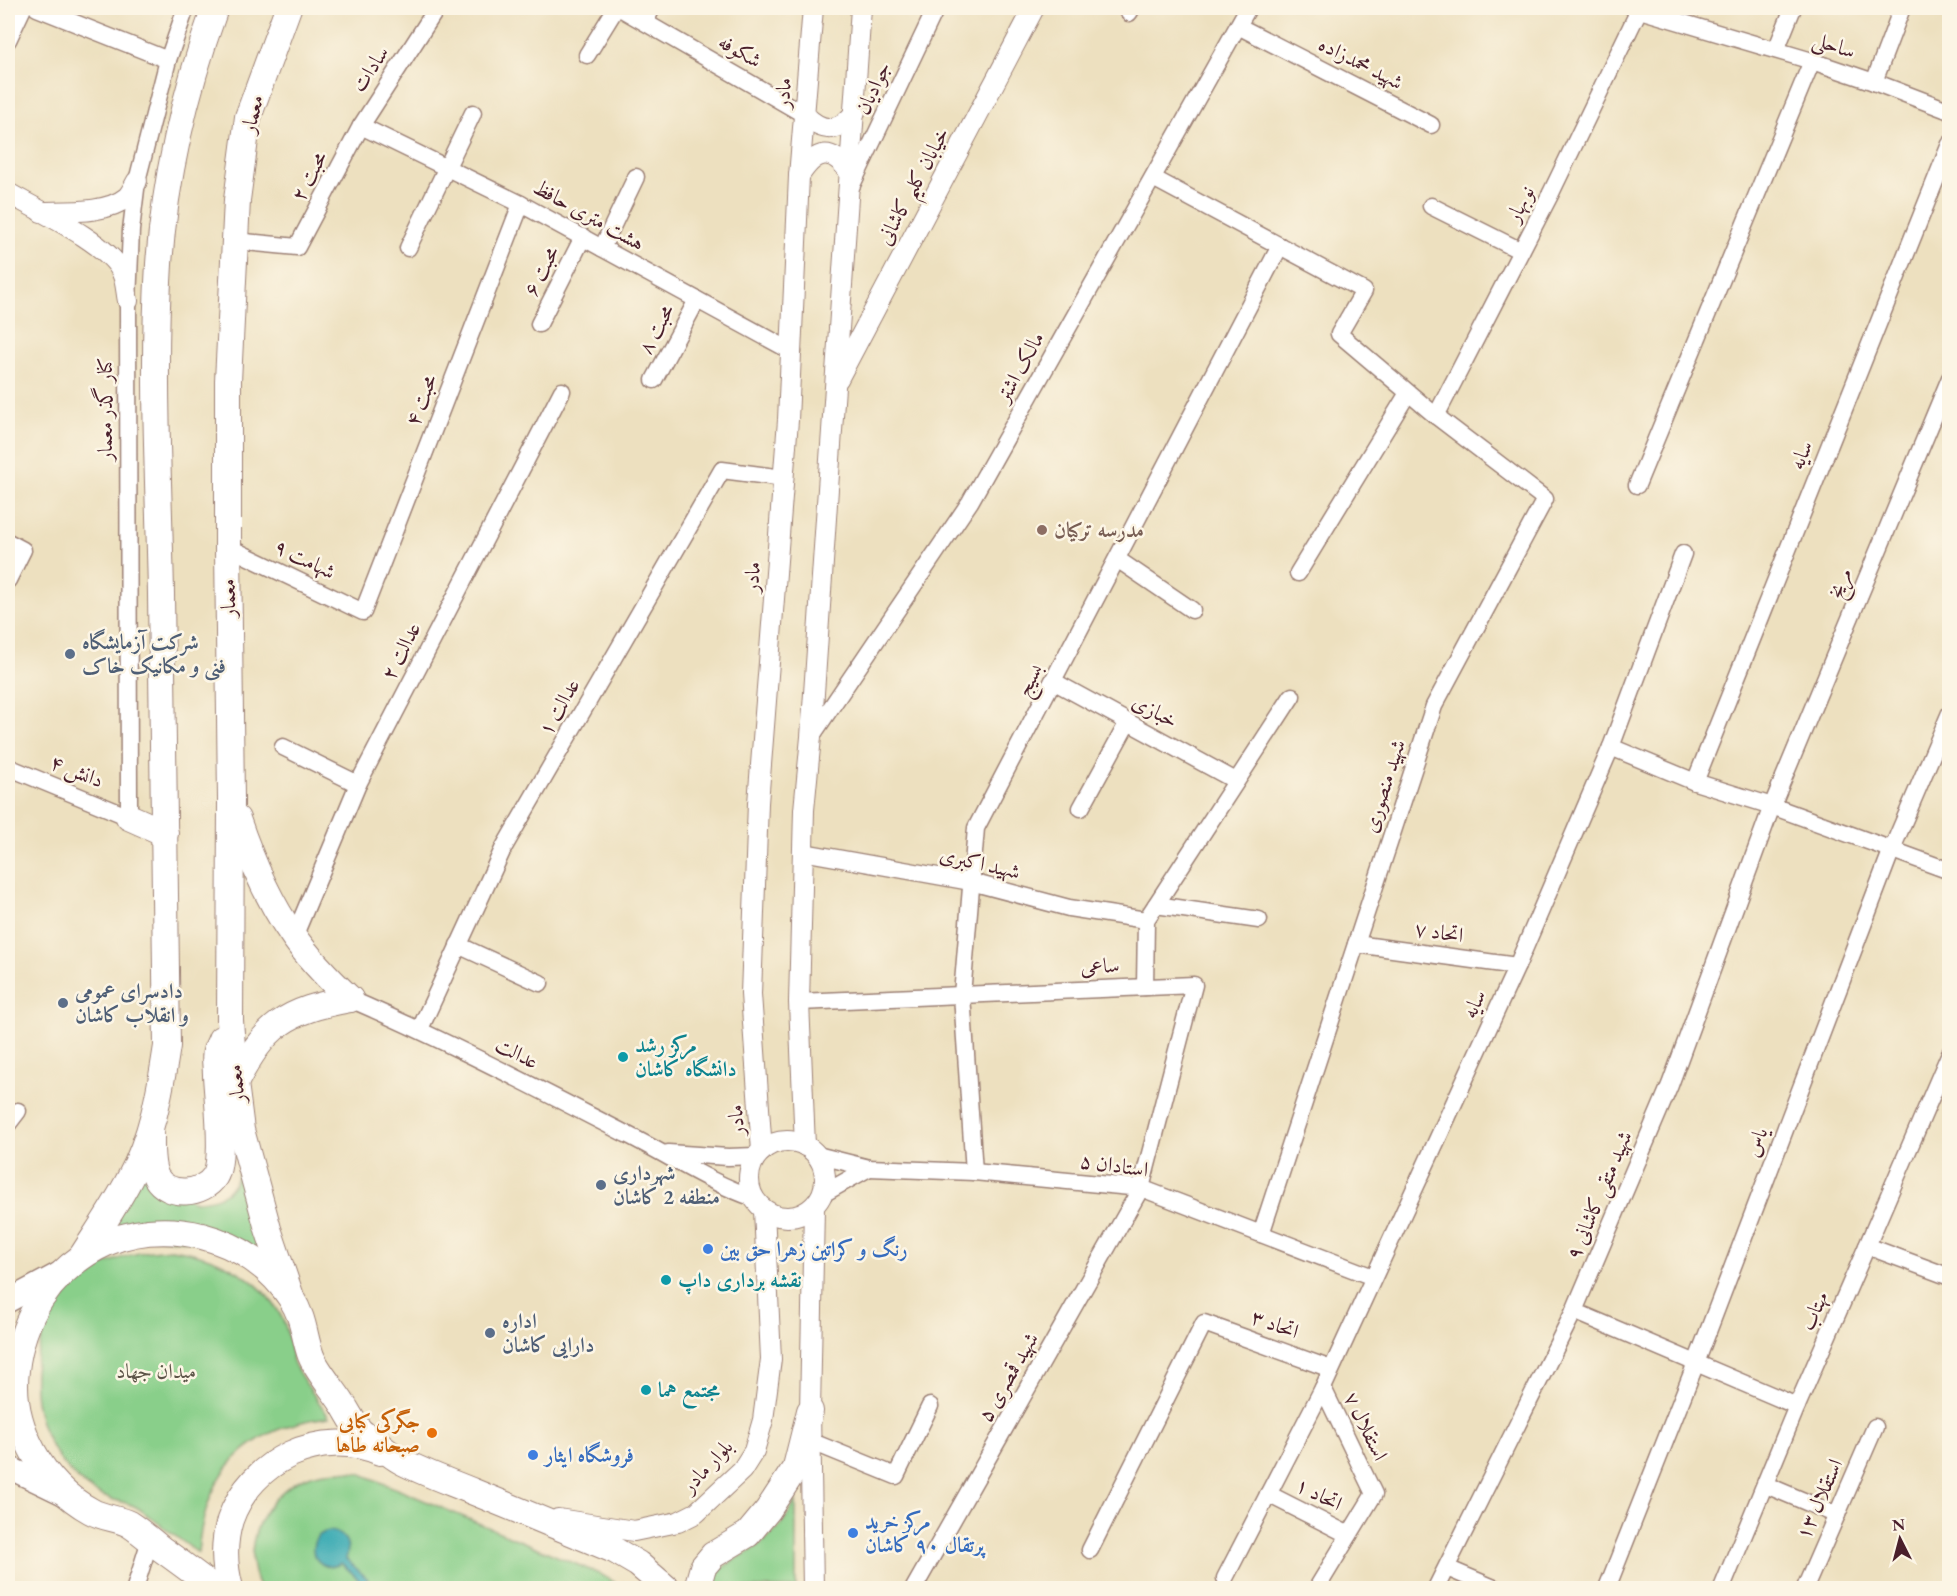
<svg xmlns="http://www.w3.org/2000/svg" width="1957" height="1596" font-family="'EB Garamond',Amiri,serif">
  <rect width="100%" height="100%" fill="#fcf5e5"/>
  <filter id="ink" filterUnits="userSpaceOnUse"><feTurbulence type="fractalNoise" baseFrequency=".0167" numOctaves="2"/><feDisplacementMap in="SourceGraphic" scale="12" xChannelSelector="R" yChannelSelector="G"/><feConvolveMatrix kernelMatrix="1 2 1 2 8 2 1 2 1" color-interpolation-filters="sRGB"/></filter>
  <filter id="wash" filterUnits="userSpaceOnUse"><feTurbulence type="fractalNoise" baseFrequency=".008" numOctaves="4" result="noise"/><feDisplacementMap in="SourceGraphic" scale="24" xChannelSelector="R" yChannelSelector="G"/><feGaussianBlur stdDeviation="1.35" result="paint"/><feColorMatrix in="noise" values="0 0 0 0 0 0 0 0 0 0 0 0 0 0 0 0 0 1.4 0 .05"/><feComposite in="paint" operator="in"/></filter>
  <g filter="url(#wash)">
    <rect width="100%" height="100%" fill="#ede0bf"/>
    <g fill="#89cf8a" stroke="#6a775a" stroke-width="1.5">
      <path d="M 147,1157 L 192,1201 C 225,1201 236,1190 243,1158 L 268,1259 L 250,1246 L 106,1234 Z"/>
      <path d="M 171,1249 C 217,1255 267,1279 285,1325 C 290,1338 289,1354 295,1366 C 305,1384 318,1400 329,1417 C 247,1427 205,1471 198,1553 C 183,1542 169,1531 154,1520 C 148,1516 142,1510 136,1507 C 125,1501 112,1501 101,1495 C 90,1490 78,1480 69,1470 C 15,1413 26,1314 93,1271 C 117,1256 143,1251 171,1249 Z"/>
      <path d="M 341,1471 L 359,1473 L 602,1575 L 624,1588 L 260,1588 C 238,1548 264,1495 304,1478 C 316,1472 328,1472 341,1471 Z"/>
      <path d="M 796,1500 L 796,1588 L 714,1588 C 714,1585 713,1578 715,1575 C 720,1566 745,1555 754,1549 C 773,1536 787,1520 796,1500 Z"/>
    </g>
    <path fill="#3aabb4" stroke="#426570" stroke-width="1.5" d="M 330,1531 C 345,1533 351,1544 346,1559 L 368,1579 L 364,1584 L 341,1563 C 330,1570 321,1566 314,1556 C 311,1543 316,1533 330,1531 Z"/>
  </g>
  <g filter="url(#ink)">
    <g fill="none" stroke-linecap="round" stroke-linejoin="round">
      <g stroke="#9c8075" stroke-width="19">
        <g id="minor">
          <path d="M 37,8 L 168,60"/>
          <path d="M 620,8 L 805,115"/>
          <path d="M 1633,8 L 1812,61 L 1874,82 L 1950,111"/>
          <path d="M 1129,13 L 1132,8"/>
          <path d="M 645,22 L 652,8"/>
          <path d="M 1238,26 L 1431,125"/>
          <path d="M 8,40 L 23,8"/>
          <path d="M 1776,50 L 1793,8"/>
          <path d="M 587,55 L 616,8"/>
          <path d="M 1874,82 L 1902,8"/>
          <path d="M 361,126 L 521,204 L 793,352"/>
          <path d="M 1153,178 L 1364,291 L 1339,334 L 1436,416 L 1545,499 L 1434,706 L 1261,1234"/>
          <path d="M 851,187 L 936,8"/>
          <path d="M 1431,206 L 1521,251"/>
          <path d="M 235,241 L 297,247 L 361,126 L 437,8"/>
          <path d="M 408,248 L 473,113"/>
          <path d="M 602,248 L 636,177"/>
          <path d="M 539,324 L 583,237"/>
          <path d="M 654,380 L 697,300"/>
          <path d="M 1436,416 L 1551,193 L 1640,8"/>
          <path d="M 1637,485 L 1812,61"/>
          <path d="M 8,542 L 23,550 L 8,580"/>
          <path d="M 228,547 L 363,612 L 521,204"/>
          <path d="M 1117,559 L 1192,610"/>
          <path d="M 1298,573 L 1408,393"/>
          <path d="M 1053,681 L 1236,781"/>
          <path d="M 811,737 L 970,502 L 1248,8"/>
          <path d="M 283,747 L 358,784"/>
          <path d="M 1611,747 L 1695,782 L 1772,806 L 1950,871"/>
          <path d="M 8,767 L 129,817 L 128,301 L 131,230 L 137,181 L 168,60 L 186,8"/>
          <path d="M 1695,782 L 1950,144"/>
          <path d="M 1081,808 L 1128,722"/>
          <path d="M 803,852 L 971,882 L 1069,908 L 1146,920"/>
          <path d="M 1156,905 L 1259,920"/>
          <path d="M 294,937 L 358,784 L 562,391"/>
          <path d="M 1356,944 L 1517,966"/>
          <path d="M 458,945 L 540,983"/>
          <path d="M 1145,987 L 1146,920 L 1292,696"/>
          <path d="M 350,999 C 445,1040 536,1088 628,1135 C 670,1156 710,1183 754,1198"/>
          <path d="M 799,1002 L 1194,985 L 1141,1188 L 914,1588"/>
          <path d="M 420,1029 L 504,847 L 722,470 L 784,478"/>
          <path d="M 8,1124 L 18,1111"/>
          <path d="M 668,1153 L 728,1157 L 756,1156"/>
          <path d="M 817,1155 L 869,1168 L 974,1172 L 1141,1188 L 1373,1277"/>
          <path d="M 974,1172 L 962,995 L 976,828 L 1280,246"/>
          <path d="M 823,1194 L 869,1168"/>
          <path d="M 1867,1246 L 1950,1277"/>
          <path d="M 1574,1311 L 1797,1406"/>
          <path d="M 810,1441 L 896,1476 L 930,1406"/>
          <path d="M 1766,1485 L 1837,1515"/>
          <path d="M 1268,1494 L 1349,1535"/>
          <path d="M 1090,1550 L 1204,1323 L 1331,1369"/>
          <path d="M 1447,1568 L 1494,1588"/>
          <path d="M 1225,1578 L 1323,1388"/>
          <path d="M 135,1588 L 150,1540"/>
          <path d="M 1317,1588 L 1374,1494 L 1323,1388 L 1517,966 L 1611,747 L 1683,554"/>
          <path d="M 1436,1588 L 1574,1311 L 1670,1085 L 1772,806 L 1950,378"/>
          <path d="M 1607,1588 L 1696,1363 L 1892,849 L 1950,713"/>
          <path d="M 1722,1588 L 1797,1406 L 1867,1246 L 1950,1053"/>
          <path d="M 1805,1588 L 1875,1427"/>
        </g>
      </g>
      <g stroke="#9c8075" stroke-width="22">
        <g id="tertiary">
          <path d="M 805,115 C 822,133 840,133 855,112"/>
          <path d="M 799,176 C 816,150 831,146 850,173"/>
          <path d="M 8,193 C 34,208 112,245 122,273 C 126,281 126,292 128,301"/>
          <path d="M 41,212 C 66,211 107,214 127,197 C 131,193 134,186 137,181"/>
          <path d="M 838,379 L 1034,8"/>
          <circle cx="787" cy="1179" r="38"/>
          <path d="M 805,1146 L 799,1002 L 804,810 L 811,737 L 861,8"/>
          <path d="M 762,1151 L 751,994 L 758,803 L 788,420 L 799,176 L 813,8"/>
          <path d="M 558,1519 L 634,1531 L 678,1522 L 696,1513 L 742,1470 L 754,1451 L 763,1420 L 771,1359 L 764,1210"/>
          <path d="M 813,1588 L 810,1411 L 814,1207"/>
        </g>
      </g>
      <g stroke="#9c8075" stroke-width="25">
        <g id="secondary">
          <path d="M 8,1301 L 62,1272"/>
          <path d="M 8,1467 L 66,1495"/>
        </g>
      </g>
      <g stroke="#9c8075" stroke-width="28">
        <g id="primary">
          <path d="M 288,8 L 248,117 L 237,200 L 228,381 L 228,547 L 231,800 L 230,1021 L 235,1083 L 241,1130 L 268,1229 L 291,1297"/>
          <path d="M 129,817 L 165,833"/>
          <path d="M 237,819 C 251,860 268,901 294,937 C 310,960 330,980 350,999"/>
          <path d="M 235,1083 C 266,1024 285,1011 350,999"/>
          <path d="M 151,1135 C 151,1148 150,1165 156,1177 C 168,1198 203,1195 215,1176 C 225,1159 217,1097 216,1075 C 216,1067 214,1058 216,1051 C 217,1047 220,1043 221,1039"/>
          <path d="M 82,1256 C 98,1231 116,1205 130,1178 C 152,1137 160,1092 167,1046 C 166,896 164,745 161,594 C 159,485 152,373 159,264 C 165,177 186,89 215,8"/>
          <path d="M 214,1588 C 197,1575 178,1561 160,1548 C 150,1540 140,1531 129,1524 C 117,1518 103,1518 91,1511 C 43,1485 9,1425 16,1370 C 22,1317 50,1274 96,1248 C 162,1212 250,1236 291,1298 C 305,1320 303,1334 311,1356 C 317,1371 333,1389 342,1403 C 348,1412 353,1423 360,1431 C 364,1435 370,1438 374,1441 C 383,1448 391,1456 401,1461 C 424,1473 450,1482 474,1492 C 521,1511 568,1531 614,1550 L 638,1564 L 666,1588"/>
          <path d="M 230,1588 C 224,1566 223,1543 230,1520 C 251,1460 320,1427 380,1452"/>
          <path d="M 697,1588 L 703,1567 L 713,1555 L 748,1534 L 768,1510 L 796,1467 L 810,1411"/>
        </g>
      </g>
      <use href="#minor" stroke="#fff" stroke-width="16"/>
      <use href="#tertiary" stroke="#fff" stroke-width="20"/>
      <use href="#secondary" stroke="#fff" stroke-width="22"/>
      <use href="#primary" stroke="#fff" stroke-width="26"/>
    </g>
  </g>
  <circle fill="#8d6e63" stroke="#fcf5e5" stroke-width="2" cx="1042" cy="530" r="6"/>
  <g fill="#5c6f8a" stroke="#fcf5e5" stroke-width="2">
    <circle cx="70" cy="654" r="6"/>
    <circle cx="63" cy="1003" r="6"/>
    <circle cx="601" cy="1185" r="6"/>
    <circle cx="490" cy="1333" r="6"/>
  </g>
  <g fill="#0f9aa8" stroke="#fcf5e5" stroke-width="2">
    <circle cx="623" cy="1057" r="6"/>
    <circle cx="666" cy="1280" r="6"/>
    <circle cx="646" cy="1390" r="6"/>
  </g>
  <g fill="#3f7fe0" stroke="#fcf5e5" stroke-width="2">
    <circle cx="708" cy="1249" r="6"/>
    <circle cx="533" cy="1455" r="6"/>
    <circle cx="853" cy="1533" r="6"/>
  </g>
  <circle fill="#e8710a" stroke="#fcf5e5" stroke-width="2" cx="432" cy="1433" r="6"/>
  <g text-anchor="middle" stroke-width="5" stroke-linejoin="round" paint-order="stroke">
    <g font-size="21" fill="#4a1f2b" stroke="#fcf5e5">
      <text transform="translate(1834 45) rotate(18)" y="7">ساحلی</text>
      <text transform="translate(740 51) rotate(30)" y="7">شکوفه</text>
      <text transform="translate(1361 63) rotate(27)" y="7">شهید محمدزاده</text>
      <text transform="translate(370 69) rotate(-57)" y="7">سادات</text>
      <text transform="translate(873 88) rotate(-65)" y="7">جوادیان</text>
      <text transform="translate(783 93) rotate(-86)" y="7">مادر</text>
      <text transform="translate(252 114) rotate(-76)" y="7">معمار</text>
      <text transform="translate(309 176) rotate(-62)" y="7">محبت ۲</text>
      <text transform="translate(913 186) rotate(-62)" y="7">خیابان کلیم کاشانی</text>
      <text transform="translate(1520 204) rotate(-63)" y="7">نوبهار</text>
      <text transform="translate(589 215) rotate(29)" y="7">هشت متری حافظ</text>
      <text transform="translate(541 271) rotate(-63)" y="7">محبت ۶</text>
      <text transform="translate(656 329) rotate(-62)" y="7">محبت ۸</text>
      <text transform="translate(1020 367) rotate(-61)" y="7">مالک اشتر</text>
      <text transform="translate(421 400) rotate(-69)" y="7">محبت ۴</text>
      <text transform="translate(105 409) rotate(-90)" y="7">کنار گذر معمار</text>
      <text transform="translate(1801 455) rotate(-68)" y="7">سایه</text>
      <text transform="translate(305 559) rotate(26)" y="7">شهامت ۹</text>
      <text transform="translate(752 577) rotate(-86)" y="7">مادر</text>
      <text transform="translate(1840 583) rotate(-67)" y="7">مریخ</text>
      <text transform="translate(228 598) rotate(-91)" y="7">معمار</text>
      <text transform="translate(401 651) rotate(-63)" y="7">عدالت ۲</text>
      <text transform="translate(1029 680) rotate(-62)" y="7">بسیج</text>
      <text transform="translate(559 707) rotate(-60)" y="7">عدالت ۱</text>
      <text transform="translate(1155 711) rotate(28)" y="7">خبازی</text>
      <text transform="translate(77 771) rotate(22)" y="7">دانش ۴</text>
      <text transform="translate(1384 786) rotate(-72)" y="7">شهید منصوری</text>
      <text transform="translate(980 863) rotate(13)" y="7">شهید اکبری</text>
      <text transform="translate(1439 932) rotate(8)" y="7">اتحاد ۷</text>
      <text transform="translate(1100 966) rotate(-3)" y="7">ساعی</text>
      <text transform="translate(1474 1004) rotate(-65)" y="7">سایه</text>
      <text transform="translate(517 1053) rotate(27)" y="7">عدالت</text>
      <text transform="translate(236 1084) rotate(-96)" y="7">معمار</text>
      <text transform="translate(736 1120) rotate(-94)" y="7">مادر</text>
      <text transform="translate(1756 1142) rotate(-69)" y="7">یاس</text>
      <text transform="translate(1114 1165) rotate(8)" y="7">استادان ۵</text>
      <text transform="translate(1599 1195) rotate(-67)" y="7">شهید متقی کاشانی ۹</text>
      <text transform="translate(1814 1311) rotate(-66)" y="7">مهتاب</text>
      <text transform="translate(1275 1324) rotate(20)" y="7">اتحاد ۳</text>
      <text transform="translate(1008 1377) rotate(-60)" y="7">شهید قمصری ۵</text>
      <text transform="translate(1366 1426) rotate(64)" y="7">استقلال ۷</text>
      <text transform="translate(707 1466) rotate(-47)" y="7">بلوار مادر</text>
      <text transform="translate(1319 1494) rotate(27)" y="7">اتحاد ۱</text>
      <text transform="translate(1819 1499) rotate(-66)" y="7">استقلال ۱۳</text>
    </g>
    <g font-size="21" font-weight="bold" fill="#785e54" stroke="#fcf5e5" text-anchor="start">
      <text x="1054" y="537">مدرسه ترکیان</text>
    </g>
    <g font-size="21" font-weight="bold" fill="#4e5e75" stroke="#fcf5e5" text-anchor="start">
      <text x="82" y="649">شرکت آزمایشگاه<tspan x="82" dy="24">فنی و مکانیک خاک</tspan></text>
      <text x="75" y="998">دادسرای عمومی<tspan x="75" dy="24">و انقلاب کاشان</tspan></text>
      <text x="613" y="1180">شهرداری<tspan x="613" dy="24">منطفه 2 کاشان</tspan></text>
      <text x="502" y="1328">اداره<tspan x="502" dy="24">دارایی کاشان</tspan></text>
    </g>
    <g font-size="21" font-weight="bold" fill="#0d838f" stroke="#fcf5e5" text-anchor="start">
      <text x="635" y="1052">مرکز رشد<tspan x="635" dy="24">دانشگاه کاشان</tspan></text>
      <text x="678" y="1287">نقشه برداری داپ</text>
      <text x="658" y="1397">مجتمع هما</text>
    </g>
    <g font-size="21" font-weight="bold" fill="#366cbe" stroke="#fcf5e5" text-anchor="start">
      <text x="720" y="1256">رنگ و کراتین زهرا حق بین</text>
      <text x="545" y="1462">فروشگاه ایثار</text>
      <text x="865" y="1528">مرکز خرید<tspan x="865" dy="24">پرتقال ۹۰ کاشان</tspan></text>
    </g>
    <g font-size="21" fill="#5d5448" stroke="#fcf5e5">
      <text x="156" y="1378">میدان جهاد</text>
    </g>
    <g font-size="21" font-weight="bold" fill="#c56008" stroke="#fcf5e5" text-anchor="end">
      <text x="420" y="1428">جگرکی کبابی<tspan x="420" dy="24">صبحانه طاها</tspan></text>
    </g>
  </g>
  <rect width="1957" height="1596" fill="none" stroke="#fcf5e5" stroke-width="30"/>
  <g transform="translate(1900 1539) rotate(354)" stroke="#fcf5e5" stroke-width="4.5" paint-order="stroke">
  <path d="M0-4.5L10 22L0 15L-10 22Z" fill="#4a1f2b"/>
  <text y="-9" font-size="16" font-weight="bold" text-anchor="middle" fill="#4a1f2b">N</text>
  </g>
</svg>
